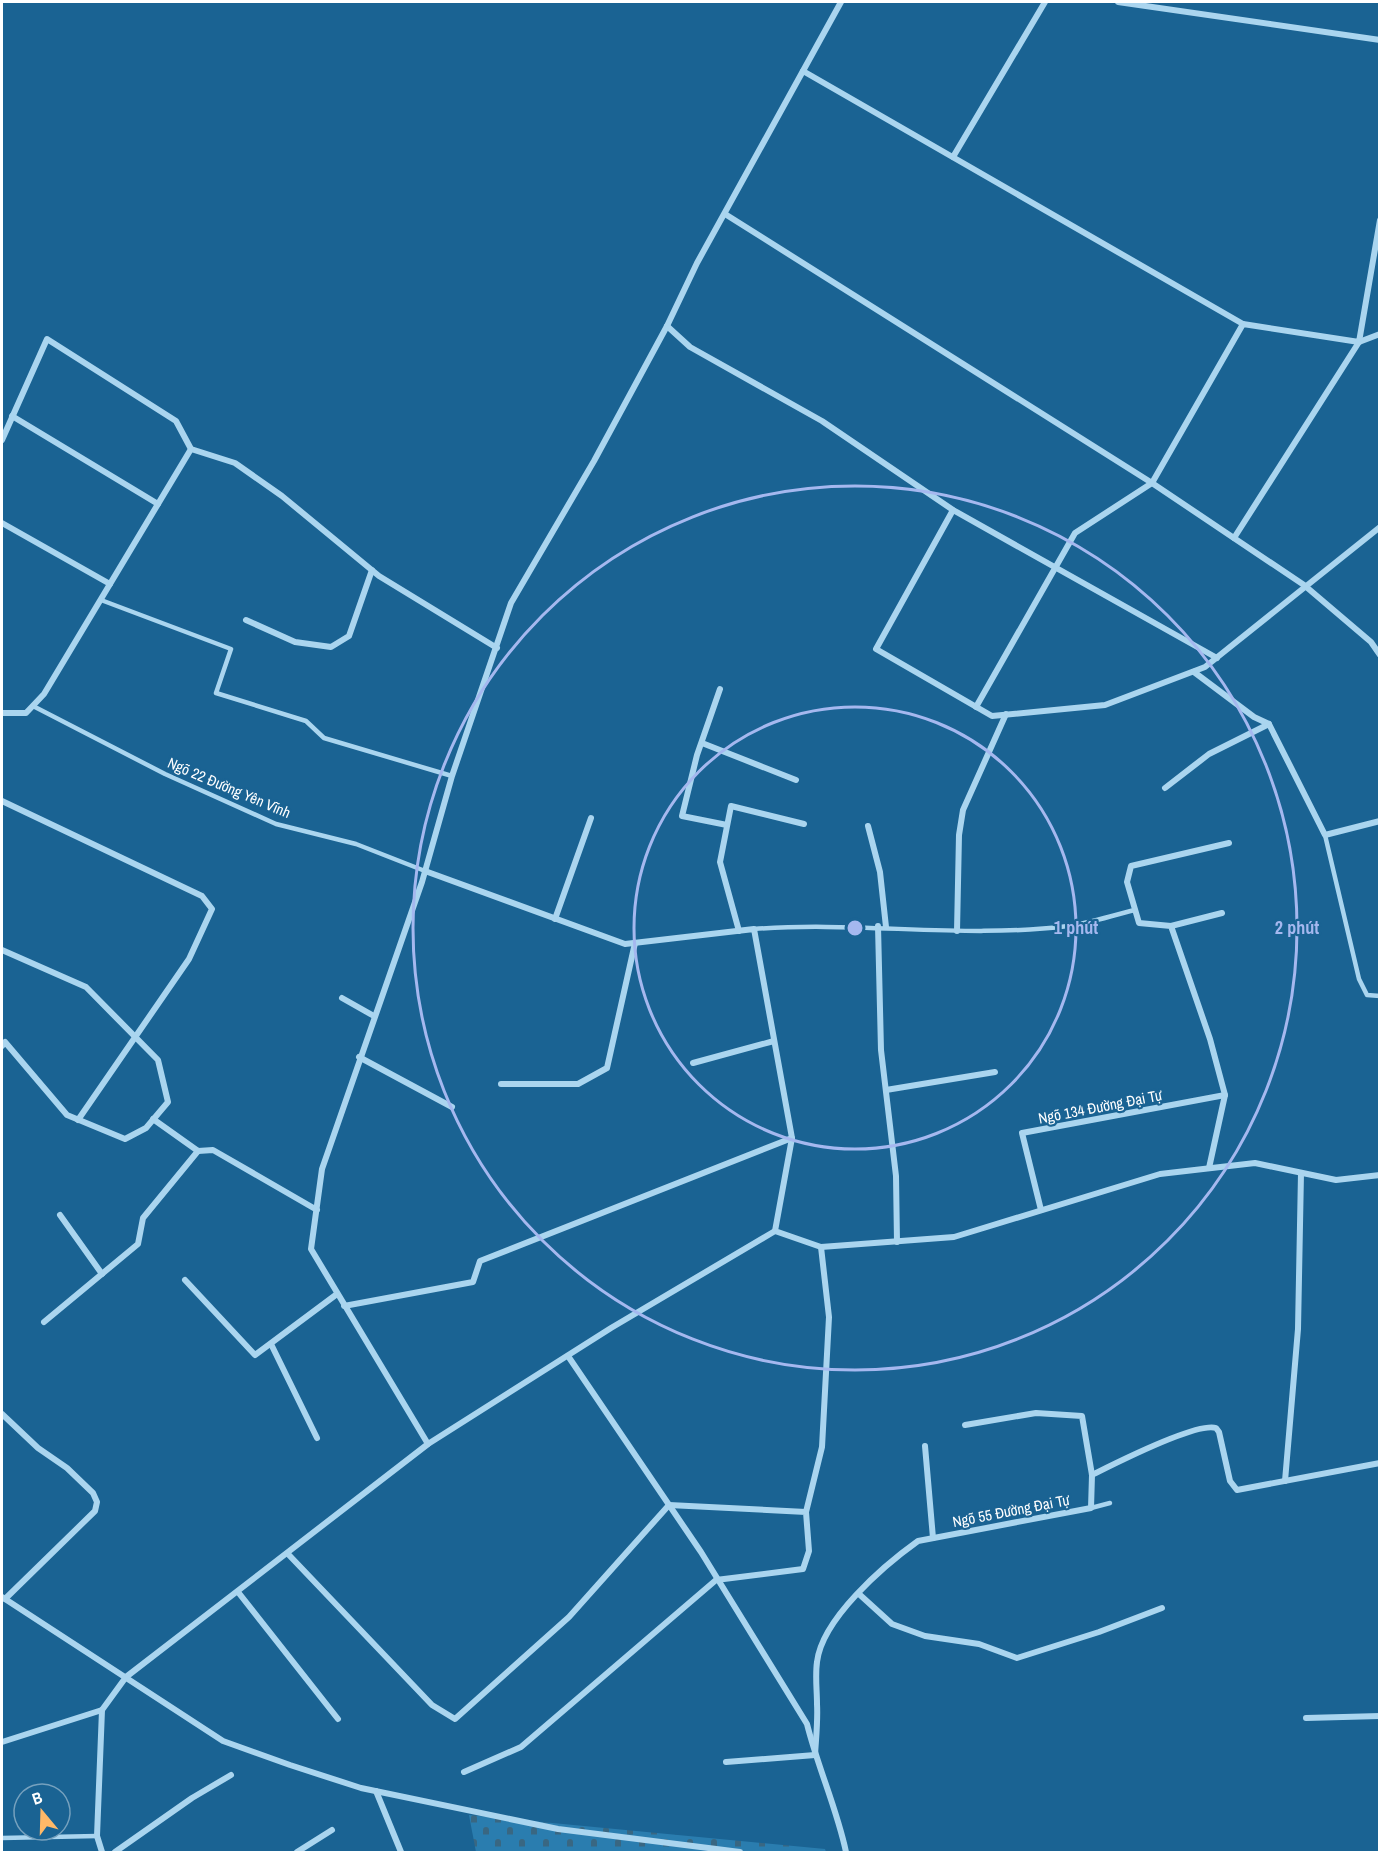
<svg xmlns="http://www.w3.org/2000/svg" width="1381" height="1854" font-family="'Archivo Narrow',sans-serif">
  <defs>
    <pattern id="cemetery-stones" width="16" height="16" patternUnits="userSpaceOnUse" patternTransform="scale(1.5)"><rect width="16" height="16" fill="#2a7daf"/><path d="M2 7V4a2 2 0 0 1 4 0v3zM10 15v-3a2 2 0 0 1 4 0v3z" fill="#396782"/></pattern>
  </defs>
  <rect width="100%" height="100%" fill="#1a6393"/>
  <path fill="url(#cemetery-stones)" d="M 469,1815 L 825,1849 L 826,1852 L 476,1852 Z"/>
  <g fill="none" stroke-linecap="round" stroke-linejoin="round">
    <g stroke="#aad5ef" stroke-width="4.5">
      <path d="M 101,600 L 231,649 L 216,693 L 306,721 L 324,738 L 452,776"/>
      <path d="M 33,706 L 165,774 L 276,824 L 356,844 L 425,871"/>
      <path d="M 1325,835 L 1359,979 L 1367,995 L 1380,996"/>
      <path d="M 754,929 C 858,921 966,939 1068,926 C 1091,923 1113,915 1135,910"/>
      <path d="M 1091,1508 L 1110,1503"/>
      <path d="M 2,1838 L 97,1836"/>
    </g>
    <g stroke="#aad5ef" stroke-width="6">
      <path d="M 1118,2 L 1380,40"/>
      <path d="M 803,71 L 1243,324"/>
      <path d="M 953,157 L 1045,2"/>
      <path d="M 725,214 L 1152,483 L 1243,324 L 1359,342 L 1380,220"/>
      <path d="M 667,326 L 690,347 L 822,421 L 953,510 L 1217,658"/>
      <path d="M 12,416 L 158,504"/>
      <path d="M 2,440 L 47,339 L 176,421 L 191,449 L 235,463 L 282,496 L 379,576 L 497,648"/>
      <path d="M 953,510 L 876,649 L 992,716 L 1105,705 L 1205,667 L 1380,527"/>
      <path d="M 2,523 L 110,584"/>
      <path d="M 1234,538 L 1359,342 L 1380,334"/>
      <path d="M 246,620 L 295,642 L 331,647 L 349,636 L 372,570"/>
      <path d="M 1194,672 L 1254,717 L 1269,724 L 1325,835 L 1380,821"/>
      <path d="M 720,689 L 697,755 L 682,816 L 727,825"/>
      <path d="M 976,707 L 1075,533 L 1152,483 L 1304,585 L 1371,642 L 1380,655"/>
      <path d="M 2,713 L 26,713 L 44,694 L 191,449"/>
      <path d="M 702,743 L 796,780"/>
      <path d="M 1165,788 L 1209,754 L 1269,724"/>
      <path d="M 2,801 L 202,896 L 212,909 L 189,959 L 78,1120"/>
      <path d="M 868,826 L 880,872 L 886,927"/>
      <path d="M 425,871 L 625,944 L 754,929 L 792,1138 L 775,1231 L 821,1247 L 954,1237 L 1160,1174 L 1255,1163 L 1336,1180 L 1380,1175"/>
      <path d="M 555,919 L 591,818"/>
      <path d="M 878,926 L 881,1050 L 896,1176 L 897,1242"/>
      <path d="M 1171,926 L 1222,913"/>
      <path d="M 739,931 L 720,862 L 731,806 L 804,824"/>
      <path d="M 957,931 L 959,835 L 963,810 L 1006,714"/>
      <path d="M 2,950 L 86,987 L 158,1060 L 168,1102 L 146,1128 L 125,1139 L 67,1115 L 5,1042 L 2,1046"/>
      <path d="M 342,998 L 374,1016"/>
      <path d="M 359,1057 L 452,1107"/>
      <path d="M 693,1063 L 774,1041"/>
      <path d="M 501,1084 L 578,1084 L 607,1068 L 635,943"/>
      <path d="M 886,1090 L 995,1072"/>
      <path d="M 153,1119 L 198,1151 L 213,1150 L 317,1210"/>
      <path d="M 1209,1168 L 1225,1095 L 1210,1039 L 1171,926 L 1139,923 L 1127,882 L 1131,866 L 1229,843"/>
      <path d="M 1041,1210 L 1022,1133 L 1225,1095"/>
      <path d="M 60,1215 L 102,1274"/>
      <path d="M 185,1280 L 255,1355 L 337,1294"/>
      <path d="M 344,1306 L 473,1282 L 480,1261 L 792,1138"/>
      <path d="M 44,1322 L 138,1244 L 143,1218 L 198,1151"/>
      <path d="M 271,1344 L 317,1438"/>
      <path d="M 568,1356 L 701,1552 L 807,1724 C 818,1768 837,1809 846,1852"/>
      <path d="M 2,1414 L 38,1448 L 67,1468 L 93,1493 L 97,1502 L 95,1511 L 5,1599"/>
      <path d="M 428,1444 L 311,1249 L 322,1169 L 422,882 L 452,776 L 511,603 L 594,461 L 667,326 L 697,263 L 841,2"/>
      <path d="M 925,1446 L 933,1538"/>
      <path d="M 1092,1475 C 1114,1464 1196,1422 1216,1428 L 1219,1432 L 1230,1481 L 1237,1490 L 1380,1463"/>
      <path d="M 1285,1481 L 1298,1329 L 1301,1173"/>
      <path d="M 806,1512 L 822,1447 L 829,1317 L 821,1247"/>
      <path d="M 288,1554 L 432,1705 L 455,1719 L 569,1617 L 669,1505 L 806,1512 L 809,1551 L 803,1569 L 716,1580 L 521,1747 L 464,1772"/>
      <path d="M 238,1592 L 338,1719"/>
      <path d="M 859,1594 L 892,1624 L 925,1636 L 979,1644 L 1017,1658 L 1099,1632 L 1162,1608"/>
      <path d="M 2,1597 L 223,1741 L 290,1765 L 361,1788 L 558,1829 L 740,1852"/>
      <path d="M 102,1710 L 97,1836 L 102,1852"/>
      <path d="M 1306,1718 L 1380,1716"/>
      <path d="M 2,1742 L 102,1710 L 126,1677 L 428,1444 L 611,1328 L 775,1231"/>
      <path d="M 726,1762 L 815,1755 C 816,1738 818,1721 817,1704 C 817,1690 815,1676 817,1662 C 822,1619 883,1566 918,1541 L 1091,1508 L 1092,1475 L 1082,1416 L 1036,1413 L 965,1425"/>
      <path d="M 376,1791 L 401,1852"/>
      <path d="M 115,1852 L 192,1798 L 231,1775"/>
      <path d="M 297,1852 L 332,1830"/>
    </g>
  </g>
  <g fill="none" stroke="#a5b8ef" stroke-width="3">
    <circle cx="855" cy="928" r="221"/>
    <circle cx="855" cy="928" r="442"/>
  </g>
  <g text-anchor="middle" stroke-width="4.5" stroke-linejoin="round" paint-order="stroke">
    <g font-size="15" fill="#fff" stroke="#1a6393">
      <text transform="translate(229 788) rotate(23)" y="5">Ngõ 22 Đường Yên Vĩnh</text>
      <text transform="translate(1100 1107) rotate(-11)" y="5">Ngõ 134 Đường Đại Tự</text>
      <text transform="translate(1011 1511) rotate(-11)" y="5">Ngõ 55 Đường Đại Tự</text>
    </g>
  </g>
  <circle cx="855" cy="928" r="9" fill="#a5b8ef" stroke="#1a6393" stroke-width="3"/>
  <g font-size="18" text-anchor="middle" font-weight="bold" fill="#a5b8ef" stroke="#1a6393" stroke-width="4.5" stroke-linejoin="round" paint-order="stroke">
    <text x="1076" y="934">1 phút</text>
    <text x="1297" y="934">2 phút</text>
  </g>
  <rect width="1381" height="1854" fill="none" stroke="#ffffff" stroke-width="6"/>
  <g transform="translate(42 1812) rotate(341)"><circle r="28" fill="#1a6393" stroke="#76a1be" stroke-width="1.5"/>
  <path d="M0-4.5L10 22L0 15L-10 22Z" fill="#ffb968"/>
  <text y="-9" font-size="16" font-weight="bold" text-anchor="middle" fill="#ffffff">B</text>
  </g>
</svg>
